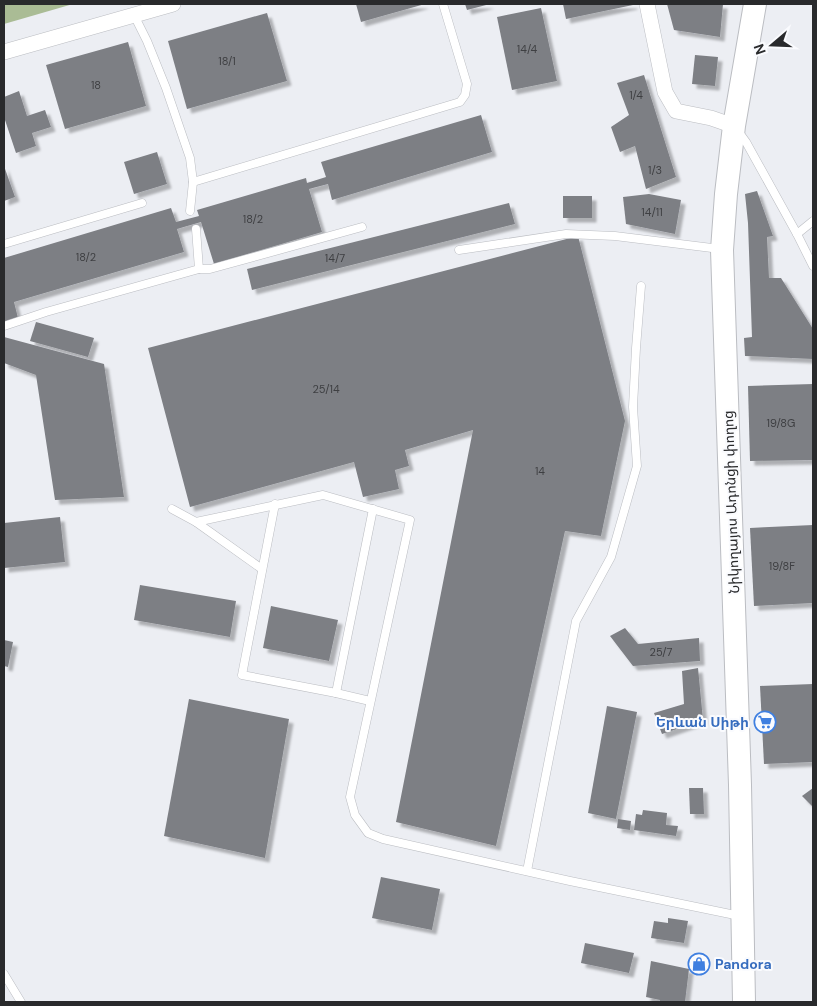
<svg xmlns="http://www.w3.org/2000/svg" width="817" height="1006" font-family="'DM Sans','Noto Sans Armenian',sans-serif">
  <defs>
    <filter id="shadow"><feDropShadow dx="4.5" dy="4.5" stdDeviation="1" flood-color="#0004"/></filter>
  </defs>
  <rect width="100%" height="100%" fill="#eceef3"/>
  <path fill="#aabc95" d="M 4,4 L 73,4 L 4,24 Z"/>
  <g fill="#7d7f84" filter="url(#shadow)">
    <path d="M 356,4 L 425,4 L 361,22 Z"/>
    <path d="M 465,4 L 490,4 L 467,10 Z"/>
    <path d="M 563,4 L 633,4 L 633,5 L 566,19 Z"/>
    <path d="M 667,4 L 723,4 L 720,37 L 674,30 Z"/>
    <path d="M 541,8 L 557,81 L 512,90 L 497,17 Z"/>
    <path d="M 267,13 L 287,81 L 187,109 L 168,41 Z"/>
    <path d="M 128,42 L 146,106 L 65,129 L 46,65 Z"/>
    <path d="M 695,55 L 718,57 L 715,86 L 692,84 Z"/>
    <path d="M 644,75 L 676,177 L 646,189 L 635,146 L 620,152 L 611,127 L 629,115 L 617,83 Z"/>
    <path d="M 19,91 L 27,116 L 45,110 L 51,127 L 32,133 L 36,146 L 16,153 L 4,117 L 4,97 Z"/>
    <path d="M 481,115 L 492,152 L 332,200 L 328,184 L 309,189 L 322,232 L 214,264 L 201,222 L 177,229 L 184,252 L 14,302 L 18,318 L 4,322 L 4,258 L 171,208 L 176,222 L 199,216 L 197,210 L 306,178 L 307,183 L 326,177 L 321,162 Z"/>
    <path d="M 157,152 L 167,184 L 134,194 L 124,162 Z"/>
    <path d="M 4,166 L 15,197 L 4,201 Z"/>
    <path d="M 757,191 L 773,236 L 767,237 L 769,278 L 781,278 L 813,329 L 813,359 L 745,356 L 744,338 L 752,337 L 748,223 L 745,194 Z"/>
    <path d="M 649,194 L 681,200 L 675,234 L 626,224 L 623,197 Z"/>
    <rect x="563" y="196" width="29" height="22"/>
    <path d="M 509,203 L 515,224 L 252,290 L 247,269 Z"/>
    <path d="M 578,236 L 625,421 L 601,536 L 565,531 L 496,846 L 396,822 L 473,430 L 405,450 L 409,466 L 395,470 L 399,489 L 363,497 L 354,462 L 190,507 L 148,348 Z"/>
    <path d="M 36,322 L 94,338 L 88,357 L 30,341 Z"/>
    <path d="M 4,337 L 104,364 L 124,497 L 55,500 L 36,375 L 4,363 Z"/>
    <path d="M 813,384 L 813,460 L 750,461 L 748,386 Z"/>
    <path d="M 60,517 L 65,562 L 4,568 L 4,523 Z"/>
    <path d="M 813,525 L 813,603 L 754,606 L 750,528 Z"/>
    <path d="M 140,585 L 236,601 L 230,637 L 134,620 Z"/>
    <path d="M 271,606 L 338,620 L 329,661 L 263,648 Z"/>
    <path d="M 625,628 L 638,644 L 699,638 L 700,661 L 633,666 L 610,636 Z"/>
    <path d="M 4,640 L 13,642 L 8,667 L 4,666 Z"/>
    <path d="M 698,668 L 703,720 L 662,734 L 654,713 L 684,704 L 682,671 Z"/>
    <path d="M 813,684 L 813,762 L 764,764 L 760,686 Z"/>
    <path d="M 189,699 L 289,719 L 265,858 L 164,836 Z"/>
    <path d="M 607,706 L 637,712 L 616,819 L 588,813 Z"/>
    <path d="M 689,788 L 703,788 L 704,814 L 690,814 Z"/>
    <path d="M 813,788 L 813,807 L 802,796 Z"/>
    <path d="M 643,810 L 667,813 L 666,825 L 678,826 L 676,836 L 634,830 L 636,814 L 642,815 Z"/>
    <path d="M 618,819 L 631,821 L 630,830 L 617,828 Z"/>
    <path d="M 381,877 L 440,889 L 432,930 L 372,918 Z"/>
    <path d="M 668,918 L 688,921 L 684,943 L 651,938 L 654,921 L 668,923 Z"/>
    <path d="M 585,943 L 634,953 L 629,973 L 581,963 Z"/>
    <path d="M 651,961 L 689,969 L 685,1002 L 659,1002 L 660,1000 L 646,997 Z"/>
  </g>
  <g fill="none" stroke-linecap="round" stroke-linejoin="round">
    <g stroke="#bbbdc2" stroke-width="9">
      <g id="lane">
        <path d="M 134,15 L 147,41 L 166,88 L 190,158 L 193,182 L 460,102 L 465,95 L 467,84 L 443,4"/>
        <path d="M 738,131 L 746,142 L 797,234 L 813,266"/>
        <path d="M 190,211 L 193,182"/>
        <path d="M 196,229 L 199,269 L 210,269 L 362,227"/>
        <path d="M 797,234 L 813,221"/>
        <path d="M 4,244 L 142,203"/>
        <path d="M 459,250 L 566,234 L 615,236 L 712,248"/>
        <path d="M 4,326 L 46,312 L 199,269"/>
        <path d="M 275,504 L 242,675 L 336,693 L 370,701"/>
        <path d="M 172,509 L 196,522 L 323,495 L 410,520 L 350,797 L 355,815 L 368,833 L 383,839 L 570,881 L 740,916"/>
        <path d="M 196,522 L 262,569"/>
        <path d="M 336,693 L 373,509"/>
        <path d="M 527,871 L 576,621 L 611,557 L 637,466 L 633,407 L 636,348 L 641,286"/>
        <path d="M 4,974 L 21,1002"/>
      </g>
    </g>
    <g stroke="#bbbdc2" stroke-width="16">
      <g id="street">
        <path d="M 647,4 L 665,92 L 676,111 L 711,118 L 734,126"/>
        <path d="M 4,52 L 173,4"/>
      </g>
    </g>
    <g stroke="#bbbdc2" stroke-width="24">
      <path id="secondary" d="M 744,1002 L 740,785 L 722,250 L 726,194 L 734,126 L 755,4"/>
    </g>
    <use href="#lane" stroke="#fff" stroke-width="8"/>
    <use href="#street" stroke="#fff" stroke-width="15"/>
    <use href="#secondary" stroke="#fff" stroke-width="22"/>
  </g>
  <defs>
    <g id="supermarket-ring" transform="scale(1.125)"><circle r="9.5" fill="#fafbfe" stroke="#3f7fe0" stroke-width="1.5"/><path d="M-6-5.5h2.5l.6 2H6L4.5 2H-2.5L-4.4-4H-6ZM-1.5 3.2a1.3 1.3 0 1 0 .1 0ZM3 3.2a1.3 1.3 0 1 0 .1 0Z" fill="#3f7fe0"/></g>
    <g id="shop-ring" transform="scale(1.125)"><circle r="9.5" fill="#fafbfe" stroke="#3f7fe0" stroke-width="1.5"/><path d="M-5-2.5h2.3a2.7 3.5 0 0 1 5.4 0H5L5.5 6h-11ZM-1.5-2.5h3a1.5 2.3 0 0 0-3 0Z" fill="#3f7fe0"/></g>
  </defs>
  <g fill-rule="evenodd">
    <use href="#supermarket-ring" x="765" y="722"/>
    <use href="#shop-ring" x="699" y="964"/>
  </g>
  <g text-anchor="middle" stroke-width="4" stroke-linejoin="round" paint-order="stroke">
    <g font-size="11" fill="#3e3f42">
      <text x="527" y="53">14/4</text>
      <text x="227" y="65">18/1</text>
      <text x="96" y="89">18</text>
      <text x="636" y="99">1/4</text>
      <text x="655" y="174">1/3</text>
      <text x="652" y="216">14/11</text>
      <text x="253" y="223">18/2</text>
      <text x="86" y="261">18/2</text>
      <text x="335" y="262">14/7</text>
      <text x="326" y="393">25/14</text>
      <text x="781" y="427">19/8G</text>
      <text x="540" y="475">14</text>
      <text x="782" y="570">19/8F</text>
      <text x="661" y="656">25/7</text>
    </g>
    <g font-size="14" fill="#292a2c" stroke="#fafbfe">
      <text transform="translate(731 502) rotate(-92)" y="5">Նիկողայոս Ադոնցի փողոց</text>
    </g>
    <g font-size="14" font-weight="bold" fill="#366cbe" stroke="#fafbfe" text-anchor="end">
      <text x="749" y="727">Երևան Սիթի</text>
      <text x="715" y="969" text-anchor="start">Pandora</text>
    </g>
  </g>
  <rect width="817" height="1006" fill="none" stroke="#292a2c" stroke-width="10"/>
  <g transform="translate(772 45) rotate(251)" stroke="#fafbfe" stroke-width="4" paint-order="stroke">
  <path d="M0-4L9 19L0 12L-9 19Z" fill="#292a2c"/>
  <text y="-8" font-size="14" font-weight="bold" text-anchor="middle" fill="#292a2c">N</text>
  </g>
</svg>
